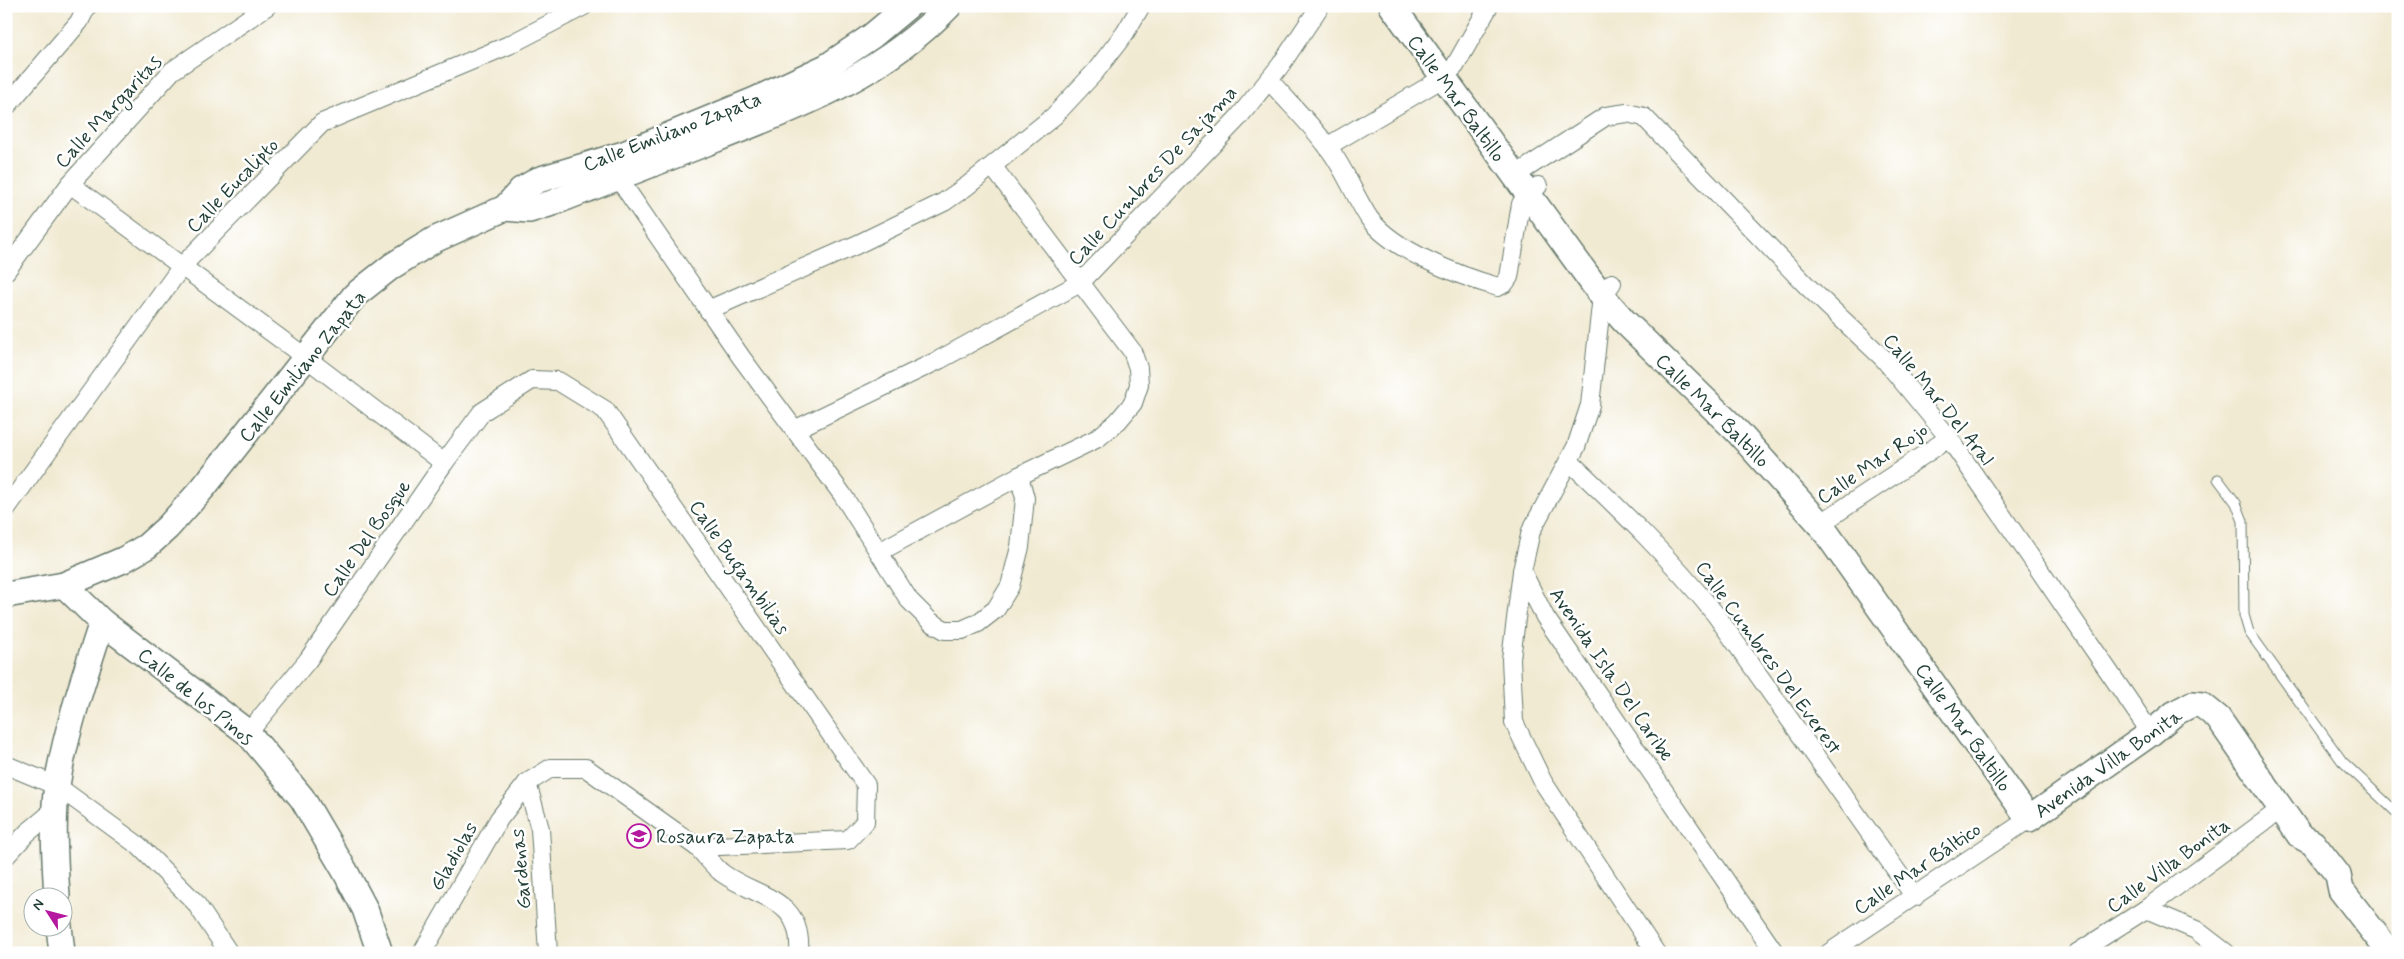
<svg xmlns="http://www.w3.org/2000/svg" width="2404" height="959" font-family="Mynerve,sans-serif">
  <rect width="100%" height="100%" fill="#fff"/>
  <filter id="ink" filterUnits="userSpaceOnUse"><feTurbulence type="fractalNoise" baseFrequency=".02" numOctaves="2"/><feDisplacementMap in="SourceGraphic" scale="10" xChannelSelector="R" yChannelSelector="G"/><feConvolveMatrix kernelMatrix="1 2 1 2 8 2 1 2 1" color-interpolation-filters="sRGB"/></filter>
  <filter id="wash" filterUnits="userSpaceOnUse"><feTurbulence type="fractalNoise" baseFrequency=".0096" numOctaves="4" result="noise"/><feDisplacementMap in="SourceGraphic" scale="20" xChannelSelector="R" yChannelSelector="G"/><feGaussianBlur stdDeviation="1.12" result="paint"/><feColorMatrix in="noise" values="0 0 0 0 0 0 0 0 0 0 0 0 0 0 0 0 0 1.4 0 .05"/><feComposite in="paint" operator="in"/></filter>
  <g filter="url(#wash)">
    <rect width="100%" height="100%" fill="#f1ead3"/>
  </g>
  <g filter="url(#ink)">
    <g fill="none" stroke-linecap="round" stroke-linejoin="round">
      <g stroke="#687a6c" stroke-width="11">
        <path id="lane" d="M 2218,479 L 2236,503 L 2243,521 L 2244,615 L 2249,632 L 2342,761 L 2398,814"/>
      </g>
      <g stroke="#687a6c" stroke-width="20">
        <g id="street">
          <path d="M 1269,80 C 1288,102 1310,123 1327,146 C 1344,167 1354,195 1369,218 C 1393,251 1460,276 1498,287 L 1505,283 L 1509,277 L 1521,204 L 1527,195 L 1538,186"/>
          <path d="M 6,107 L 79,22 L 87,6"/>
          <path d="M 1328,146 L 1443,78 L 1455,66 L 1489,6"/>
          <path d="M 612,169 L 741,357 L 842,494 L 909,600 L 931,622 L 945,630 L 962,630 L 978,623 L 996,609 L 1010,586 L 1020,547 L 1025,498 L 1019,476"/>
          <path d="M 1514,176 L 1606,116 L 1627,113 L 1644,117 L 1807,286 L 1884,359 L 1949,438 L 2151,733"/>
          <path d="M 70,184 L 305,357 L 444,463"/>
          <path d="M 6,271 L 70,184 L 172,71 L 267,6"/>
          <path d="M 1612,283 L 1602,296 L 1590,405 L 1576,447 L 1531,531 L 1522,571 L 1545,617 L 1775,953"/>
          <path d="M 708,310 L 856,245 L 944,202 L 967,186 L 1054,116 L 1095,72 L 1125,33 L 1141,6"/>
          <path d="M 794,430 L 939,360 L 1080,283 L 1238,118 L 1280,66 L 1320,6"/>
          <path d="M 1569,461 C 1621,510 1671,559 1716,615 L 1915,897"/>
          <path d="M 6,509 L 182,266 L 322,123 L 509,45 L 584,6"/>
          <path d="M 1820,524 L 1949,438"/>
          <path d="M 879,552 L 1019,476 L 1098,438 L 1118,421 L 1133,403 L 1139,385 L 1138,368 L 1132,351 L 993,167"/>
          <path d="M 1522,571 L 1511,659 L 1514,722 L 1543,782 L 1656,953"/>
          <path d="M 248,733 L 308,660 L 444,463 L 482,412 L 532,380 L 558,381 L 605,410 L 866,785 L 865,822 L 848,840 L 697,847 L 586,768 L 551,768 L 527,783 L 499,819 L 422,953"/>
          <path d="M 6,765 L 57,786 L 139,846 L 195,902 L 229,953"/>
          <path d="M 527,783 L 540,829 L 548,953"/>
          <path d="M 697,847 C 705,855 713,866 722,873 C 758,899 803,897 799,953"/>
          <path d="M 6,856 L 27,833 L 56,809"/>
          <path d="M 2146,909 L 2196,930 L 2226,953"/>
          <path d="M 1829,953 L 2029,819"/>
          <path d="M 2077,953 L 2146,909 L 2281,809"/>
        </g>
      </g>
      <g stroke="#687a6c" stroke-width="28">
        <g id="secondary">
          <path d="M 1392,6 L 1602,296 L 1624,321 L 1737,431 L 1820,524 L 2029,819 L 2151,733 L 2175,713 L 2192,704 L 2202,705 L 2218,718 L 2300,836 L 2313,843 L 2338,875 L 2341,890 L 2390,953"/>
          <path d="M 505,208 L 529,210 L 552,203 C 606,182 660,161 714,140 C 804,104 880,77 949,6"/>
          <path d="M 64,585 L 102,622 L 248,733 L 302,798 L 345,871 L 365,909 L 380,953"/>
          <path d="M 6,595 L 64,585 L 123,560 L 147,546 L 168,527 L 203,488 L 355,295 L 392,266 L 434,240 L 505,208 L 521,190 L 538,180 L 624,154 L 755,100 L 826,67 L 872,36 L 908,6"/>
          <path d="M 57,896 C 55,863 52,818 57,785 C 66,730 85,675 102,622"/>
          <path d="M 59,926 L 62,953"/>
        </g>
      </g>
      <use href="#lane" stroke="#fff" stroke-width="9"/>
      <use href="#street" stroke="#fff" stroke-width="18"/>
      <use href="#secondary" stroke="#fff" stroke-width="25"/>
    </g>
  </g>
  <defs>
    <g id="school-ring" transform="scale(1.25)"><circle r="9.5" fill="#fff" stroke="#b5179e" stroke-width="1.5"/><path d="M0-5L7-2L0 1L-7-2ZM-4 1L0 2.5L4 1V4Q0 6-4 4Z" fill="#b5179e"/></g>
  </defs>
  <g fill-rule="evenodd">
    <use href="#school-ring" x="639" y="836"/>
  </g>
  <g text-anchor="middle" stroke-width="5" stroke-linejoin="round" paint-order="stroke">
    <g font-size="20" fill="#1f3d34" stroke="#fff">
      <text transform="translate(1457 98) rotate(54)" y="7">Calle Mar Baltillo</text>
      <text transform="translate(108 111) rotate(-47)" y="7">Calle Margaritas</text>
      <text transform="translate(672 131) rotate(-21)" y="7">Calle Emiliano Zapata</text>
      <text transform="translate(1152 175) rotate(-47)" y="7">Calle Cumbres De Sajama</text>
      <text transform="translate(232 185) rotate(-46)" y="7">Calle Eucalipto</text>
      <text transform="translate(302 366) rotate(-51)" y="7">Calle Emiliano Zapata</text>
      <text transform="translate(1939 399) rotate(51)" y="7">Calle Mar Del Aral</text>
      <text transform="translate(1713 410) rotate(45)" y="7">Calle Mar Baltillo</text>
      <text transform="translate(1872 463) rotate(-34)" y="7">Calle Mar Rojo</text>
      <text transform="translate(366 538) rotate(-55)" y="7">Calle Del Bosque</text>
      <text transform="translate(740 567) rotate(55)" y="7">Calle Bugambilias</text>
      <text transform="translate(1769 657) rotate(54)" y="7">Calle Cumbres Del Everest</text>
      <text transform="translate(1612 674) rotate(56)" y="7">Avenida Isla Del Caribe</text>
      <text transform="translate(196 696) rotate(39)" y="7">Calle de los Pinos</text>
      <text transform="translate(1964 727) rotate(55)" y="7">Calle Mar Baltillo</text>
      <text transform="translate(2108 763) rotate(-35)" y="7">Avenida Villa Bonita</text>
      <text transform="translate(453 856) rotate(-60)" y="7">Gladiolas</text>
      <text transform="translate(2168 865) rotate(-36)" y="7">Calle Villa Bonita</text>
      <text transform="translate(1917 868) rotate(-34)" y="7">Calle Mar Báltico</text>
      <text transform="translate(520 869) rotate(-95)" y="7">Gardenas</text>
    </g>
    <g font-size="20" fill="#1f3d34" stroke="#fff" text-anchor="start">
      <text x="656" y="843">Rosaura Zapata</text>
    </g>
  </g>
  <rect width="2404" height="959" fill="none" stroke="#fff" stroke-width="25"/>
  <g transform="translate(48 912) rotate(306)"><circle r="24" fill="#ffffff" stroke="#a5b1ae"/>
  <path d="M0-4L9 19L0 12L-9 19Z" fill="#b5179e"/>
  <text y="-8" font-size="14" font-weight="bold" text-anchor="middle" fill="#1f3d34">N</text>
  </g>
</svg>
